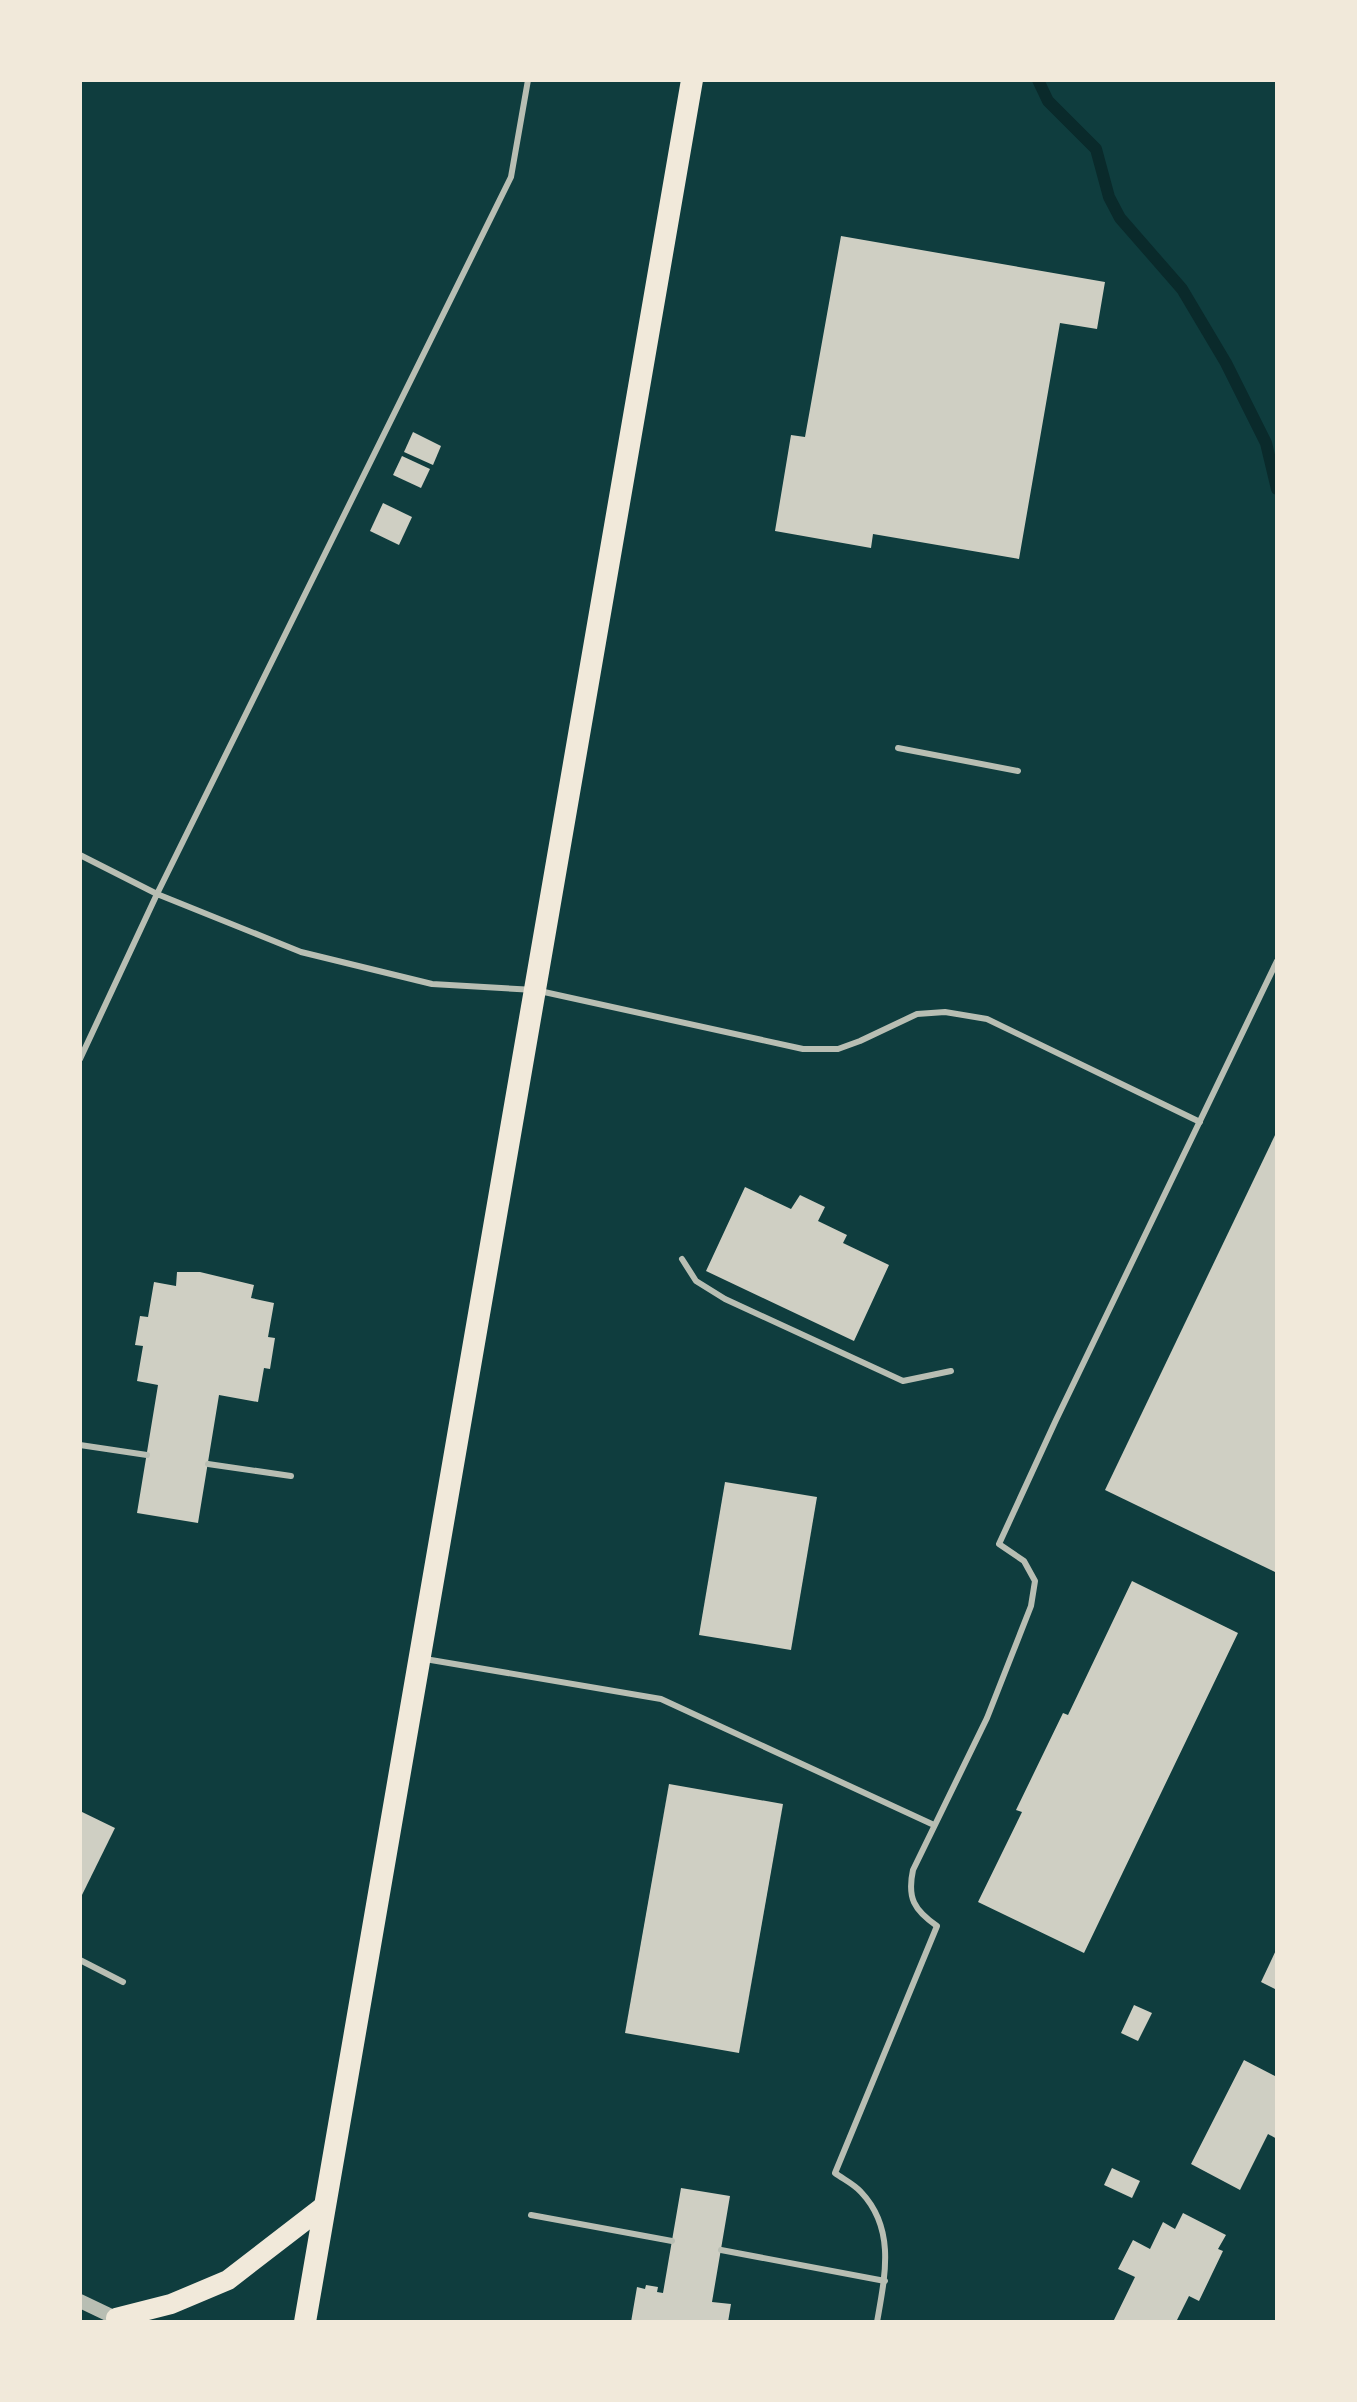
<svg xmlns="http://www.w3.org/2000/svg" width="1357" height="2402" font-family="Bitter,serif">
  <rect width="100%" height="100%" fill="#0f3d3e"/>
  <g fill="none" stroke-linecap="round" stroke-linejoin="round">
    <path stroke="#0a2a2b" stroke-width="12" d="M 1038,80 L 1048,101 L 1096,149 L 1109,197 L 1120,218 L 1182,289 L 1226,363 L 1266,443 L 1277,489"/>
  </g>
  <g fill="#cfcfc3">
    <path d="M 841,236 L 1105,282 L 1097,329 L 1060,323 L 1019,559 L 873,534 L 871,548 L 775,531 L 791,435 L 805,437 Z"/>
    <path d="M 413,432 L 441,446 L 433,465 L 404,452 Z"/>
    <path d="M 402,456 L 430,469 L 421,488 L 393,475 Z"/>
    <path d="M 383,503 L 412,517 L 399,545 L 370,531 Z"/>
    <path d="M 1277,1131 L 1277,1573 L 1105,1490 Z"/>
    <path d="M 745,1187 L 791,1209 L 800,1195 L 825,1207 L 818,1221 L 847,1235 L 843,1243 L 889,1265 L 854,1341 L 706,1271 Z"/>
    <path d="M 177,1272 L 200,1272 L 254,1285 L 251,1298 L 274,1303 L 268,1337 L 275,1338 L 270,1369 L 264,1368 L 258,1402 L 219,1395 L 198,1523 L 137,1513 L 158,1385 L 137,1381 L 143,1346 L 135,1345 L 140,1316 L 148,1317 L 154,1282 L 176,1286 Z"/>
    <path d="M 725,1482 L 817,1497 L 791,1650 L 699,1635 Z"/>
    <path d="M 1132,1581 L 1238,1633 L 1084,1953 L 978,1902 L 1022,1812 L 1016,1810 L 1063,1713 L 1068,1715 Z"/>
    <path d="M 669,1784 L 783,1804 L 739,2053 L 625,2033 Z"/>
    <path d="M 80,1811 L 115,1828 L 80,1899 Z"/>
    <path d="M 1277,1948 L 1277,1990 L 1261,1982 Z"/>
    <path d="M 1134,2005 L 1152,2013 L 1138,2041 L 1121,2033 Z"/>
    <path d="M 1244,2060 L 1277,2077 L 1277,2139 L 1268,2134 L 1240,2190 L 1191,2164 Z"/>
    <path d="M 1112,2168 L 1140,2181 L 1132,2198 L 1104,2185 Z"/>
    <path d="M 681,2188 L 730,2196 L 712,2302 L 731,2304 L 728,2322 L 631,2322 L 637,2287 L 645,2289 L 646,2285 L 658,2287 L 657,2292 L 663,2293 Z"/>
    <path d="M 1183,2213 L 1226,2235 L 1218,2249 L 1223,2251 L 1199,2301 L 1189,2296 L 1176,2322 L 1113,2322 L 1135,2277 L 1118,2269 L 1133,2240 L 1150,2249 L 1163,2222 L 1175,2229 Z"/>
  </g>
  <g fill="none" stroke-linecap="round" stroke-linejoin="round">
    <g stroke="#b8beb3" stroke-width="6">
      <path d="M 898,748 L 1018,771"/>
      <path d="M 80,855 L 157,894 L 511,177 L 528,80"/>
      <path d="M 80,1059 L 157,894 L 301,952 L 432,984 L 535,990 L 803,1049 L 838,1049 L 860,1041 L 917,1014 L 945,1012 L 987,1019 L 1200,1122"/>
      <path d="M 682,1259 L 696,1281 L 725,1299 L 903,1381 L 951,1371"/>
      <path d="M 80,1445 L 147,1455"/>
      <path d="M 208,1464 L 291,1476"/>
      <path d="M 425,1659 L 661,1699 L 934,1825"/>
      <path d="M 80,1960 L 123,1982"/>
      <path d="M 531,2215 L 672,2241"/>
      <path d="M 721,2250 L 885,2281"/>
      <path d="M 877,2322 C 885,2276 896,2229 861,2192 C 854,2184 843,2179 835,2173 L 937,1926 C 914,1910 907,1898 913,1870 L 987,1718 L 1031,1606 L 1035,1581 L 1024,1561 L 999,1544 L 1056,1420 L 1277,961"/>
    </g>
    <path stroke="#b8beb3" stroke-width="14" d="M 80,2301 L 124,2322"/>
    <path stroke="#f1e9da" stroke-width="20" d="M 116,2318 L 171,2304 L 228,2280 L 324,2206"/>
    <path stroke="#f1e9da" stroke-width="22" d="M 305,2322 L 692,80"/>
  </g>
  <rect width="1357" height="2402" fill="none" stroke="#f1e9da" stroke-width="164"/>
</svg>
